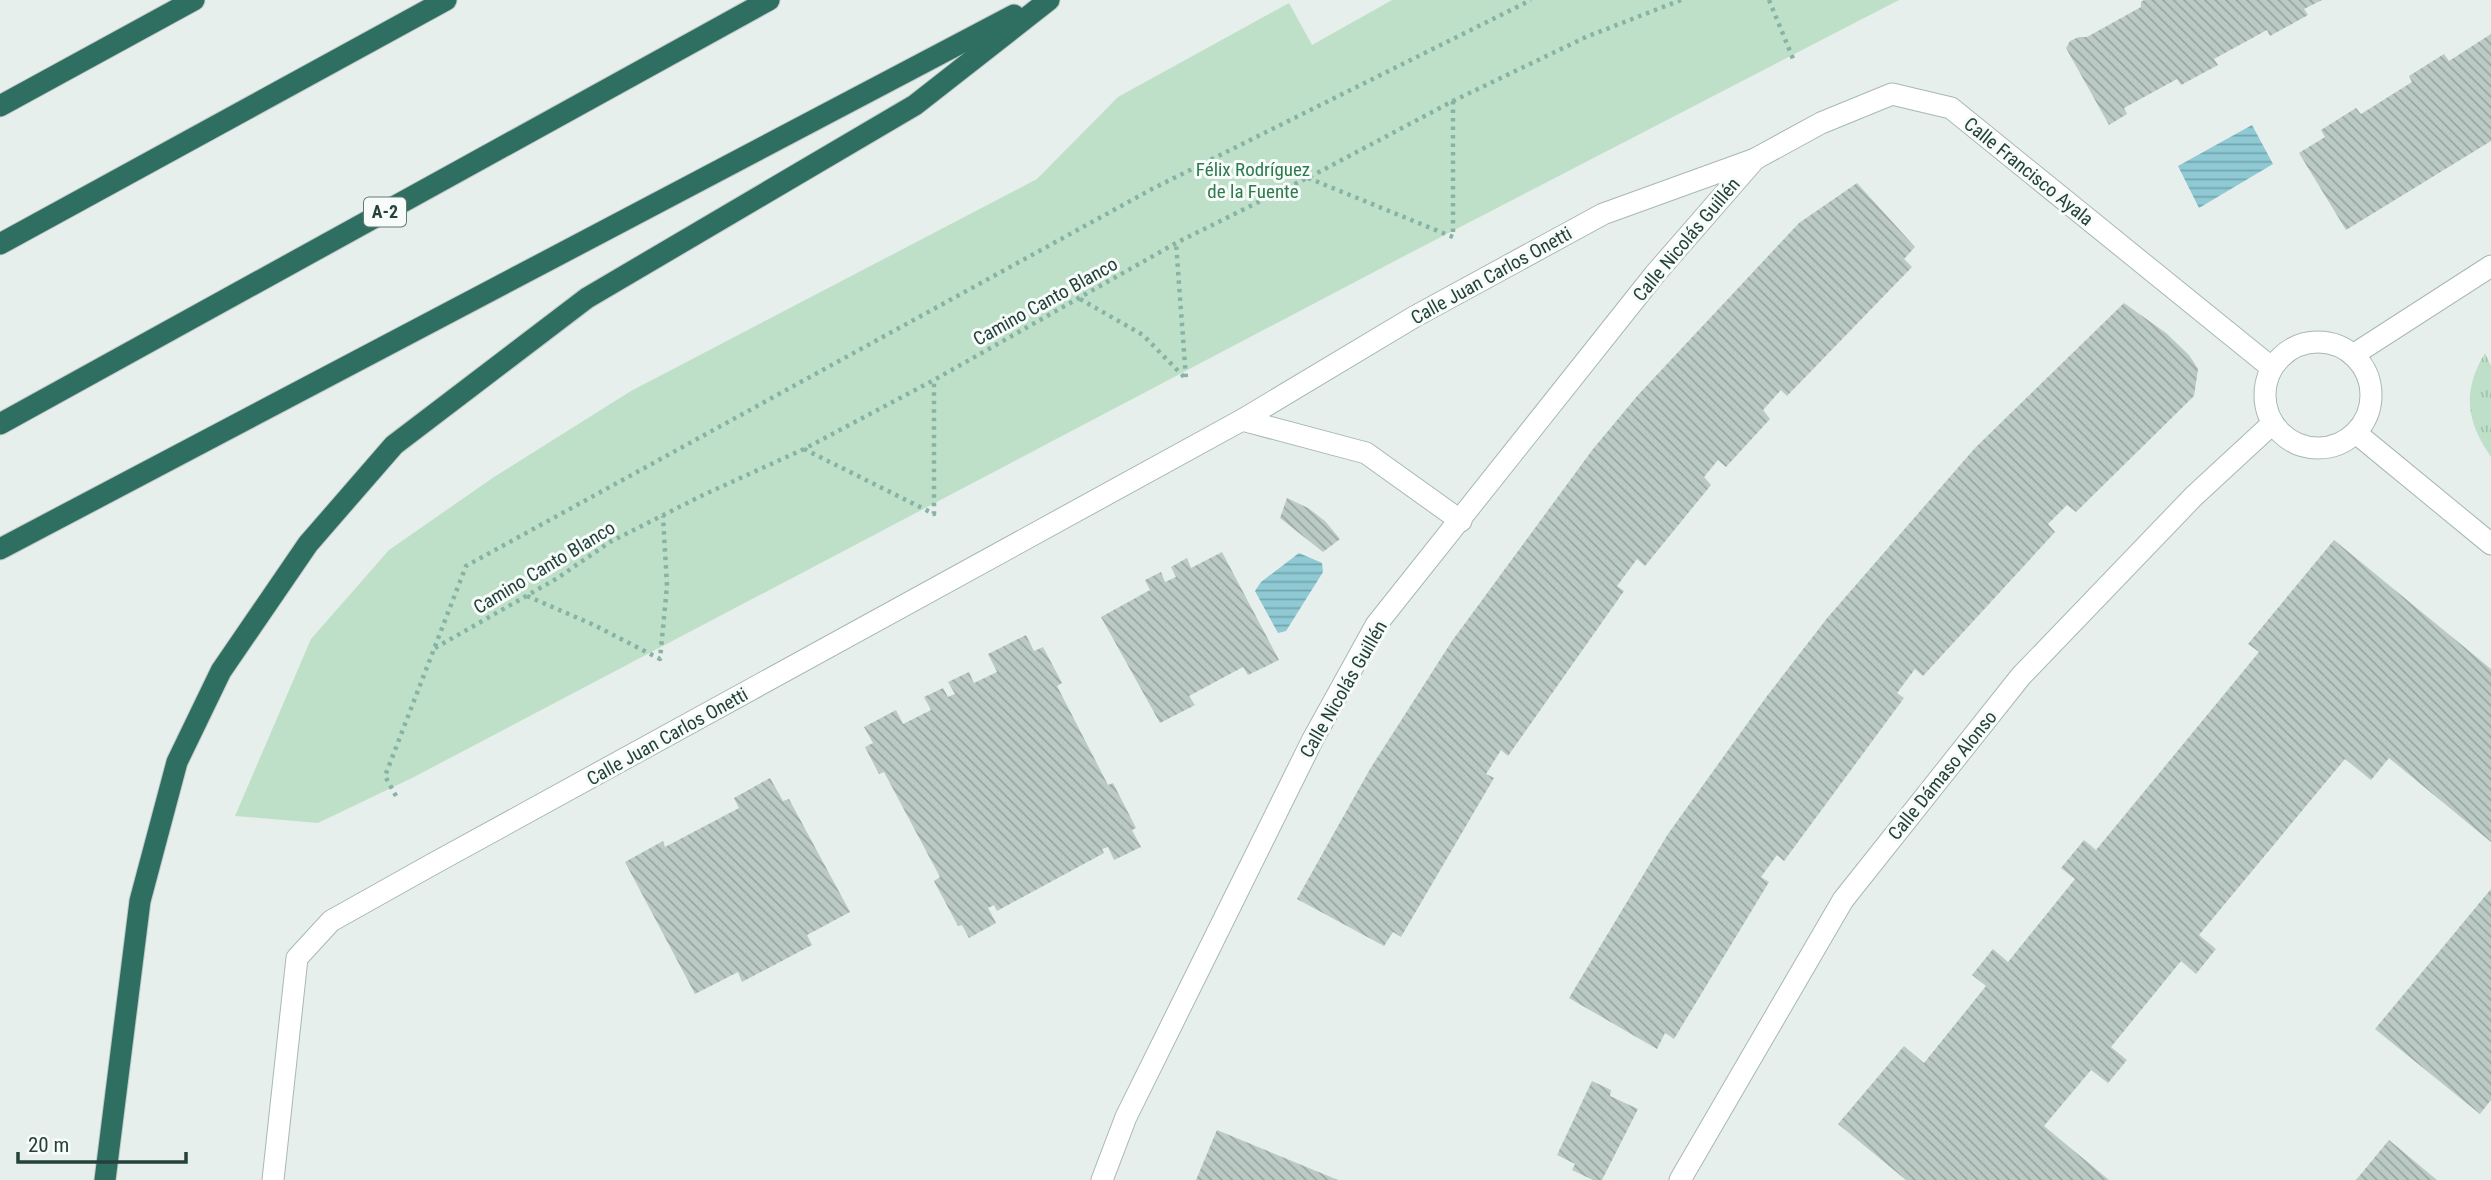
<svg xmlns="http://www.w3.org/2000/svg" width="2491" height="1180" font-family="'Roboto Condensed',sans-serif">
  <defs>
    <pattern id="grass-tufts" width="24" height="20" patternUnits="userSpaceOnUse" patternTransform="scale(1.75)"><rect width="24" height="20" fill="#bfe0c8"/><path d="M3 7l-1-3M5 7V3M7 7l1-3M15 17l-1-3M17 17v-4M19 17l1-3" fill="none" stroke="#a4c1ad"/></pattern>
    <pattern id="water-rules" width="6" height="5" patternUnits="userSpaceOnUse" patternTransform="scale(1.75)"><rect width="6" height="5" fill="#8ec9d4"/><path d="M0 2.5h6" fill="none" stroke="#74a5ad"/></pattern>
    <pattern id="building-back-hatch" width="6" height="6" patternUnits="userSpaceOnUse" patternTransform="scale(1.75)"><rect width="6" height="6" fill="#bbcac4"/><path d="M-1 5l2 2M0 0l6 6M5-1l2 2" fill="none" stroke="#98a6a0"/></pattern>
  </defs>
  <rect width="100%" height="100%" fill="#e6efeb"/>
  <path fill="url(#grass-tufts)" d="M 2485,353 L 2491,366 L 2491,457 C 2466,421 2462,391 2485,353 Z"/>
  <path fill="#bfe0c8" d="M 1392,0 L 1899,0 L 1410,253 L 414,777 L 318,823 L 235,816 L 311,639 L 389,550 L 494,477 L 631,391 L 1037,179 L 1118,97 L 1289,3 L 1312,45 Z"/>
  <g fill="url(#water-rules)">
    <path d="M 2252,125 L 2273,164 L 2199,208 L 2178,166 Z"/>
    <path d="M 1299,553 L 1322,563 L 1323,572 L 1286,631 L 1278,633 L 1255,591 L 1261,582 Z"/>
  </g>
  <g fill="url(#building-back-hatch)">
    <path d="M 2144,0 L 2322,0 L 2304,9 L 2308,15 L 2270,36 L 2267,30 L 2214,59 L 2218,65 L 2181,85 L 2177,79 L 2124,108 L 2127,114 L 2109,125 L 2066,48 L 2070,41 L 2079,37 L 2087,37 L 2141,7 L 2141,2 Z"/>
    <path d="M 2491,34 L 2491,141 L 2346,230 L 2299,153 L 2325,137 L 2321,130 L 2356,108 L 2361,114 L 2412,82 L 2409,76 L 2444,54 L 2449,61 Z"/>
    <path d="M 1857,183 L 1915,247 L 1904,259 L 1912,267 L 1787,396 L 1781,390 L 1763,410 L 1770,419 L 1726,467 L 1718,460 L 1704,477 L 1711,485 L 1645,566 L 1637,559 L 1617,586 L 1624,591 L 1508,756 L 1501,750 L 1486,774 L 1494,778 L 1401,937 L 1393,932 L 1384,946 L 1297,899 L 1370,769 L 1452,641 L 1593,449 L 1638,395 L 1799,223 Z"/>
    <path d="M 2124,303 L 2166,333 L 2189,355 L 2198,369 L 2194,396 L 2076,512 L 2067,505 L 2048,524 L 2055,532 L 1923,676 L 1915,669 L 1897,693 L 1904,698 L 1784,861 L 1777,855 L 1761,877 L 1769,882 L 1674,1039 L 1665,1033 L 1657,1049 L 1569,998 L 1668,834 L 1767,696 L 1828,617 L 1975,448 Z"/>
    <path d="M 1287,498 L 1308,508 L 1325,521 L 1340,539 L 1323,552 L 1280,518 Z"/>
    <path d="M 2334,540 L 2491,669 L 2491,842 L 2389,758 L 2371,780 L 2345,759 L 2199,935 L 2216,949 L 2196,974 L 2181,961 L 2111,1047 L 2127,1060 L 2108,1083 L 2091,1070 L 2044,1126 L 2109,1180 L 1906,1180 L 1838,1124 L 1904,1046 L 1924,1063 L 1986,986 L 1972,975 L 1993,949 L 2008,962 L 2075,879 L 2061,868 L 2084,840 L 2096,850 L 2259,652 L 2248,644 Z"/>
    <path d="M 1222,552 L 1279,660 L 1248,675 L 1243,667 L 1189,696 L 1195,705 L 1160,723 L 1101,617 L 1150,590 L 1145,580 L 1161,572 L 1165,582 L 1176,577 L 1171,567 L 1187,558 L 1191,568 Z"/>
    <path d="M 1026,635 L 1034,651 L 1043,647 L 1062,683 L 1057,686 L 1108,785 L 1113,783 L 1136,828 L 1132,830 L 1141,847 L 1114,860 L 1108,847 L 1102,849 L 1104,853 L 997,911 L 994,905 L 988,908 L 996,923 L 969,938 L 962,925 L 958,926 L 934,881 L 940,877 L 884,772 L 879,774 L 865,747 L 873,743 L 864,727 L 896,710 L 903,724 L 931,710 L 924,697 L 943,688 L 948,697 L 955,694 L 948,682 L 969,672 L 974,683 L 997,672 L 988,654 Z"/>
    <path d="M 770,778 L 783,801 L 789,799 L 850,912 L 807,935 L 812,945 L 742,982 L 738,972 L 695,994 L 625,862 L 663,841 L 665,847 L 739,808 L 734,798 Z"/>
    <path d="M 2491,889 L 2491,1100 L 2480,1114 L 2375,1029 Z"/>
    <path d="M 1592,1081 L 1611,1090 L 1610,1096 L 1638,1109 L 1602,1180 L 1593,1180 L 1572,1170 L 1575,1164 L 1557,1155 Z"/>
    <path d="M 1217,1130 L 1338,1180 L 1196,1180 Z"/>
    <path d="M 2389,1140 L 2437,1180 L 2356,1180 Z"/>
  </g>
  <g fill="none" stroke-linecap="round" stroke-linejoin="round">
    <g stroke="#a8b8b2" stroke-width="23">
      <g id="minor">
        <circle cx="2318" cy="395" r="53"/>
        <path d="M 2353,355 L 2491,266"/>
        <path d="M 1242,420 L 1414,317 L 1603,214 L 1755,159 L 1821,123 L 1892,94 L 1951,108 L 2272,368"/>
        <path d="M 2356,433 L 2491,544"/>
        <path d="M 273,1180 L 297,958 L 331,921 L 431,865 L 1242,420 L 1366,453 L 1461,521"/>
        <path d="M 1102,1180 L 1126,1117 L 1313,739 L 1376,625 L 1655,274 L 1755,159"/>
        <path d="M 1680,1180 L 1843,900 L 2021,676 L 2194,496 L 2273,423"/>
      </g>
    </g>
    <g stroke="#c2cac8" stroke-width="23">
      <g id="highway">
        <path d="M 0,106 L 194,0"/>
        <path d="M 0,244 L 446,0"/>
        <path d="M 0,424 L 769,0"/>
        <path d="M 0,549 L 1014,15"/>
        <path d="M 105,1180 L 140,901 L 177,762 L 221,671 L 308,544 L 394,445 L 587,298 L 915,105 L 1049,0"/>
      </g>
    </g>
    <g stroke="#86b3a5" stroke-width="4.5" stroke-dasharray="3.5 5" stroke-linecap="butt">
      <path d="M 1769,0 L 1794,61"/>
      <path d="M 1308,178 L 1453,237 L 1453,101"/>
      <path d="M 1080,299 L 1143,335 L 1186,379 L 1176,243"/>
      <path d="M 804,449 L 934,514 L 934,380"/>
      <path d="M 527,596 L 594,625 L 660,659 L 667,586 L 663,516"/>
      <path d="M 435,648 L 556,579 L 610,542 L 701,496 L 804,449 L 934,380 L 1176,243 L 1319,172 L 1453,101 L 1586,37 L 1681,0"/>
      <path d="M 396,796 L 385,776 L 466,566 L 1152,189 L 1531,0"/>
    </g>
    <use href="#minor" stroke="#fff" stroke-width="21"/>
    <use href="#highway" stroke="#2f6f62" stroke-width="21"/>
  </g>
  <g text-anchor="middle" stroke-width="6" stroke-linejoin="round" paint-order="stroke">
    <rect fill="#f7fbf9" stroke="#637a73" stroke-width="2" x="364" y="197.5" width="42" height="29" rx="5"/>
    <g font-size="18" font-weight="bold" fill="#24423a">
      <text x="385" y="218">A-2</text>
    </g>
    <g font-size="19" fill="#2d7a4b" stroke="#f7fbf9">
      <text x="1253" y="176">Félix Rodríguez<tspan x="1253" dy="22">de la Fuente</tspan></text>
    </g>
    <g font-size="19" fill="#24423a" stroke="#f7fbf9">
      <text transform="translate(2029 171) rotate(39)" y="7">Calle Francisco Ayala</text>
      <text transform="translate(1686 239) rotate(-50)" y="7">Calle Nicolás Guillén</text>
      <text transform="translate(1491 275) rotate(-29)" y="7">Calle Juan Carlos Onetti</text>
      <text transform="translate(1045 301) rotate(-29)" y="7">Camino Canto Blanco</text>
      <text transform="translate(544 567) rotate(-31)" y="7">Camino Canto Blanco</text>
      <text transform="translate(1343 689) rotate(-60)" y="7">Calle Nicolás Guillén</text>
      <text transform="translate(667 736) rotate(-29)" y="7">Calle Juan Carlos Onetti</text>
      <text transform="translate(1942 775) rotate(-51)" y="7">Calle Dámaso Alonso</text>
    </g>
  </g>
  <path d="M18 1152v10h168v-10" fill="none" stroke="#24423a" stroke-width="3.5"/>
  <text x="28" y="1152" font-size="21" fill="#24423a" stroke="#f7fbf9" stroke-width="5" paint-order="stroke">20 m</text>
</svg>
